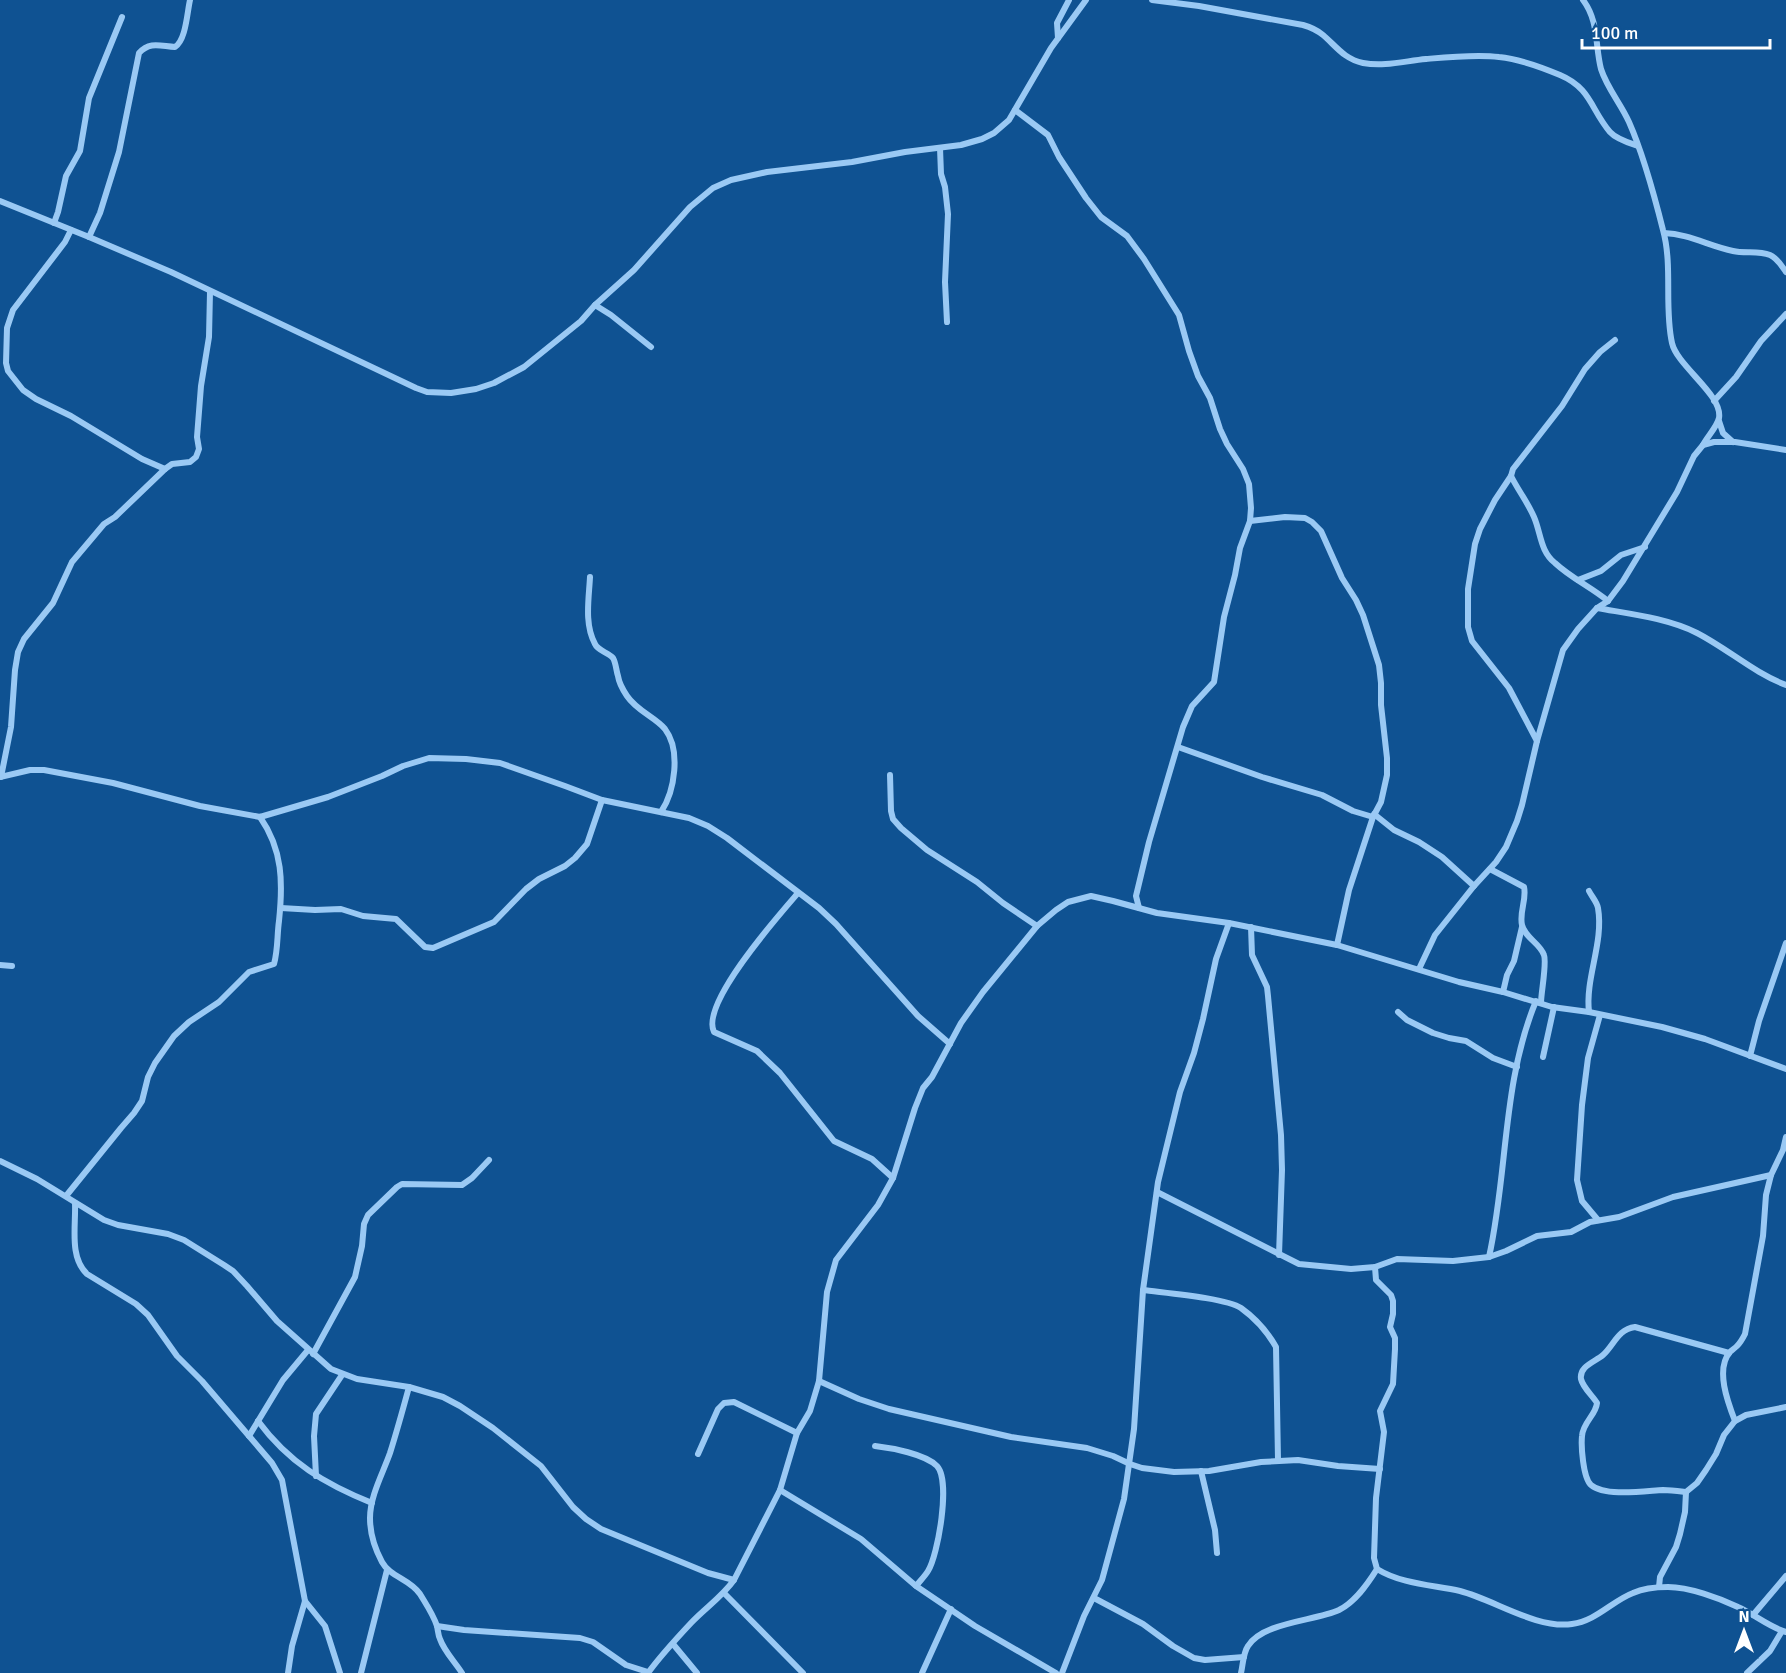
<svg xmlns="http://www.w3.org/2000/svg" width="1786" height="1673" font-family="Signika,sans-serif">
  <rect width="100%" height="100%" fill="#0f5292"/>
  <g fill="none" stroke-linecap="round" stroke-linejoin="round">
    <g stroke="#9ac9f4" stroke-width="6">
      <path d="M 1152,0 L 1199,6 L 1303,25 C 1310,27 1317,30 1323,35 C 1336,46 1344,59 1363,63 C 1384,67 1405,61 1426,59 C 1448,57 1477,54 1499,57 C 1519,59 1541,67 1560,75 C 1591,88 1591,110 1610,132 C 1616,139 1629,143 1638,146"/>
      <path d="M 1583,0 C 1599,21 1595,46 1601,69 C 1607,88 1621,104 1629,122 C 1644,156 1654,194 1663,230 C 1673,266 1664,308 1672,343 C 1677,366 1723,395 1719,418 C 1717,427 1707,437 1703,445"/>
      <path d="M 1058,38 L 1057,23 L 1069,0"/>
      <path d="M 1015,110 L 1048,135 L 1059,157 L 1086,198 L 1101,217 L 1127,236 L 1144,259 L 1179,315 L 1189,351 L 1198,376 L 1210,398 L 1220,429 L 1227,444 L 1243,469 L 1249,484 L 1251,508 L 1250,521 L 1240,548 L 1235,575 L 1224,617 L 1214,682 L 1192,706 L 1183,727 L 1149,842 L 1136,896 L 1139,908"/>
      <path d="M 940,148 L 941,174 L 945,187 L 948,214 L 945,282 L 947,322"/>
      <path d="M 0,201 L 89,237 L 171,272 L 416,388 L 427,392 L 451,393 L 476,389 L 494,383 L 524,367 L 581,321 L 595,305 L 634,270 L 690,207 L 713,188 L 731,180 L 767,172 L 852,162 L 905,152 L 961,145 L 982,139 L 994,133 L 1009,120 L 1051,48 L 1086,0"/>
      <path d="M 54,223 L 58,212 L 66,176 L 80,151 L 89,98 L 122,17"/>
      <path d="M 71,230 L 65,242 L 13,310 L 7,328 L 6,363 L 8,371 L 23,390 L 36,399 L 71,416 L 142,459 L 165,469"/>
      <path d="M 1664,233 C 1689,234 1709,246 1733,251 C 1745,254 1758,250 1770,255 C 1777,258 1782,266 1786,272"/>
      <path d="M 89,237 L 100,213 L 119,152 L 139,53 C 150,41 160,46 175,47 C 186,40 187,13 190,0"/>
      <path d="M 595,305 L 611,315 L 651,347"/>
      <path d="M 1714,401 L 1736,377 L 1761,341 L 1786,314"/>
      <path d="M 1719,421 L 1723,433 L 1733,442"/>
      <path d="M 1511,476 L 1495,500 L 1480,529 L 1475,544 L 1468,589 L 1468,627 L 1472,641 L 1509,688 L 1537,741"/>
      <path d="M 1250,521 L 1285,517 L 1305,518 L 1312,522 L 1321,531 L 1342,578 L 1356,600 L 1363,615 L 1379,665 L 1381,683 L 1381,705 L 1387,758 L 1387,775 L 1381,802 L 1373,817 L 1349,890 L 1337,945"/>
      <path d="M 590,577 C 589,598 584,624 595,644 C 598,651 608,652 613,658 C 616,663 616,670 618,676 C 619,683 623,690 627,696 C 637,711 655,717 665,729 C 681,750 675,791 661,812"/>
      <path d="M 1578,580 L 1601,571 L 1621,555 L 1645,547"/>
      <path d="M 1608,601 C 1591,587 1571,578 1555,563 C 1540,551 1541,533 1534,517 C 1528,503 1518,490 1511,476 L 1513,469 L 1562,406 L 1585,369 L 1600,352 L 1615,340"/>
      <path d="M 1597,608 C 1630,614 1667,618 1697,633 C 1728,649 1754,673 1786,685"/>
      <path d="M 1178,747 L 1262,777 L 1322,795 L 1353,811 L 1373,817"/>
      <path d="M 890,775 L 891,811 L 893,819 L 901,828 L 927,850 L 977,882 L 1003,903 L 1037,926"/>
      <path d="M 0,777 L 30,770 L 44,770 L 113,783 L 200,806 L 260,817 L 328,797 L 382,776 L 403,766 L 429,758 L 466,759 L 500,763 L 565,786 L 602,800 L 689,818 L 708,826 L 727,838 L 819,908 L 836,924 L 918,1016 L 950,1044"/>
      <path d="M 1,777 L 11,727 L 15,670 L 18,652 L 24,639 L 53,603 L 72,562 L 104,524 L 115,517 L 165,469 L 172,464 L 190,462 L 196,457 L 199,449 L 197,437 L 201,386 L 209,337 L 210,292"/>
      <path d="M 1374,814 L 1394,830 L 1419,842 L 1442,857 L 1474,886"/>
      <path d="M 1490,869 L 1524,887 C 1527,899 1519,912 1522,925 C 1525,938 1540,943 1544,955 C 1547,963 1541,993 1541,1003"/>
      <path d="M 1589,891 C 1592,897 1597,902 1598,908 C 1604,943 1585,978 1589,1012"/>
      <path d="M 798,893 C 779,915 700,1004 714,1032 L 757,1051 L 780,1073 L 834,1141 L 872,1159 L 893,1178"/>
      <path d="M 281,908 L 315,910 L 341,909 L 363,916 L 396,919 L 425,947 L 433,948 L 494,922 L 526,889 L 539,879 L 565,866 L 575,858 L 587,844 L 602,800"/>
      <path d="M 1251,927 L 1252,955 L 1267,987 L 1268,996 L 1281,1135 L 1282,1170 L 1279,1255"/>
      <path d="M 0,965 L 12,966"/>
      <path d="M 1419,969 L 1435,935 L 1474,886 L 1496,862 L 1506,847 L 1517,821 L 1522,805 L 1537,741 L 1563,650 L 1578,629 L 1597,608 L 1608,601 L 1623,581 L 1677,492 L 1694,456 L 1703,445 L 1714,442 L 1735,442 L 1786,450"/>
      <path d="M 1503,992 L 1507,975 L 1514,961 L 1522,927"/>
      <path d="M 1398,1012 L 1407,1020 L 1433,1033 L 1449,1038 L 1466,1041 L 1493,1058 L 1517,1067"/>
      <path d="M 1750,1056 L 1759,1021 L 1786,943"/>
      <path d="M 1543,1057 L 1554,1007"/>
      <path d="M 0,1161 L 37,1179 L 104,1220 L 118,1225 L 168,1234 L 184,1240 L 224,1265 L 233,1271 L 247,1286 L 277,1321 L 331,1369 L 357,1379 L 409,1387 L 443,1397 L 460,1406 L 493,1428 L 541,1466 L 573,1507 L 586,1519 L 601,1529 L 708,1573 L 734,1580"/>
      <path d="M 1157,1192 L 1299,1264 L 1351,1269 L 1375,1267 L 1397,1259 L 1453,1261 L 1489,1257 L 1506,1251 L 1537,1236 L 1571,1232 L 1590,1222 L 1619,1217 L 1673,1197 L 1771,1175"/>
      <path d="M 66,1196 L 121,1128 L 134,1113 L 142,1101 L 148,1077 L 155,1063 L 174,1036 L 189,1022 L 219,1002 L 249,972 L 274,964 C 278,950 277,935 279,921 C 283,883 283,850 260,817"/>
      <path d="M 75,1203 C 76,1226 69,1257 87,1274 L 136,1304 L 148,1315 L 177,1356 L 202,1381 L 249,1436 L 272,1463 L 282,1480 L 305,1601 L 292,1646 L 288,1673"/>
      <path d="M 1598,1220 L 1582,1201 L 1577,1180 L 1582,1105 L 1588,1058 L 1600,1015"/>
      <path d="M 1489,1257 C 1508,1172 1502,1083 1536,1001"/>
      <path d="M 1375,1267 L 1376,1280 L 1391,1295 L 1393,1301 L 1393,1314 L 1390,1327 L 1395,1338 L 1395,1349 L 1393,1384 L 1380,1411 L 1384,1432 L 1376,1498 L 1374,1558 L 1377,1569 C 1401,1584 1433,1585 1460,1591 C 1495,1600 1536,1629 1572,1624 C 1596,1621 1612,1601 1633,1593 C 1644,1588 1656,1587 1668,1587 C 1689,1587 1719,1598 1738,1607 C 1754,1614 1769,1627 1786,1632"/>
      <path d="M 1143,1290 C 1165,1293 1226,1298 1241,1308 C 1255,1318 1268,1333 1276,1347 L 1278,1460"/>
      <path d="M 1729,1353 L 1635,1327 C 1618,1329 1614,1345 1603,1355 C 1595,1362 1579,1366 1581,1379 C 1583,1388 1593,1396 1597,1403 C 1596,1415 1583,1422 1582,1436 C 1581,1446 1583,1478 1591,1485 C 1605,1497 1645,1491 1663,1490 C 1671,1490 1678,1491 1686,1492 L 1697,1483 L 1706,1470 L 1716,1454 L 1724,1435 L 1735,1421 L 1746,1415 L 1786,1407"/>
      <path d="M 313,1354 L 355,1277 L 362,1246 L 364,1224 L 368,1215 L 397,1187 L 402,1184 L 462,1185 L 472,1178 L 489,1160"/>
      <path d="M 819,1381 L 859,1399 L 889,1409 L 1011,1437 L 1087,1448 L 1113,1456 L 1130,1464 L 1142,1468 L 1174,1472 L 1209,1471 L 1261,1462 L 1298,1460 L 1338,1466 L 1380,1469"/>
      <path d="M 409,1387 C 403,1409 397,1431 390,1453 C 383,1473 370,1496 370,1518 C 370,1533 375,1549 382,1562 C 390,1577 410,1579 420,1594 C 426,1604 433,1614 437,1626 C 438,1630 438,1635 440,1639 C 444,1651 455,1662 462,1673"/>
      <path d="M 258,1421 C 289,1463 325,1484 372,1503"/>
      <path d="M 1735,1421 C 1728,1403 1715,1369 1730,1352 C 1732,1350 1735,1348 1737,1346 C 1740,1343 1743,1338 1745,1334 L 1763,1236 L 1766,1195 L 1771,1175 L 1783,1150 L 1786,1137"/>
      <path d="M 249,1436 L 283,1380 L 308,1350"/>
      <path d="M 875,1446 C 892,1448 925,1454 937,1466 C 951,1481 938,1555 928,1571 C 925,1576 920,1581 916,1586"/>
      <path d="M 698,1454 L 718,1409 L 724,1403 L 734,1402 L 797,1433"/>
      <path d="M 1201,1471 L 1215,1530 L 1217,1553"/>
      <path d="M 316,1476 L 314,1436 L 316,1414 L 342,1375"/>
      <path d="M 780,1490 L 861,1539 L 916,1586 L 975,1626 L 1056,1673"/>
      <path d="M 1659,1587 L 1660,1577 L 1676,1547 L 1680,1534 L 1685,1512 L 1686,1492"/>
      <path d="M 724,1593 L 803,1673"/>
      <path d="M 1094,1598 L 1143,1624 L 1173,1646 L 1194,1658 L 1205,1660 L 1244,1657"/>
      <path d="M 305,1601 L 325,1626 L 340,1673"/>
      <path d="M 1753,1615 L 1786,1576"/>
      <path d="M 437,1626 L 464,1630 L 580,1638 L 593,1642 L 626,1665 L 648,1672"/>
      <path d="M 673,1644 L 697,1673"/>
      <path d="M 361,1673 L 387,1570"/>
      <path d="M 648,1673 C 661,1655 676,1639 691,1623 C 705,1608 722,1597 734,1580 L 780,1490 L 797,1433 L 810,1411 L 819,1381 L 827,1292 L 836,1260 L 878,1205 L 893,1178 L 915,1108 L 923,1088 L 932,1077 L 961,1023 L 983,992 L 1037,926 L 1056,910 L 1068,902 L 1091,896 L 1113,901 L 1157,913 L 1229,923 L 1337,945 L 1459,982 L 1503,992 L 1552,1007 L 1589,1012 L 1662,1027 L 1705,1039 L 1786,1069"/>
      <path d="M 922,1673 L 951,1609"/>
      <path d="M 1062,1673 L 1084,1616 L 1102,1580 L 1124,1499 L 1134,1429 L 1143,1290 L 1158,1182 L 1180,1092 L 1194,1053 L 1203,1019 L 1216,959 L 1229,923"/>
      <path d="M 1241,1673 C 1243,1665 1243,1653 1248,1646 C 1263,1622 1315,1621 1339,1610 C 1355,1602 1367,1585 1377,1569"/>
      <path d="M 1747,1673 L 1770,1651 L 1782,1631"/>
    </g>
  </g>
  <g transform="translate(1744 1631)" stroke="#0f5292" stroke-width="4.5" paint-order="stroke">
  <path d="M0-4.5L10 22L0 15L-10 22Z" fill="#ffffff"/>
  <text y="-9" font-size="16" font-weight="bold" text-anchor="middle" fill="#ffffff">N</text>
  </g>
  <path d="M1582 39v9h188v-9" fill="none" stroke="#ffffff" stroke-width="3"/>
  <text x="1591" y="39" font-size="18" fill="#ffffff" stroke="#0f5292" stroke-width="4.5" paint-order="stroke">100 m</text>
</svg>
